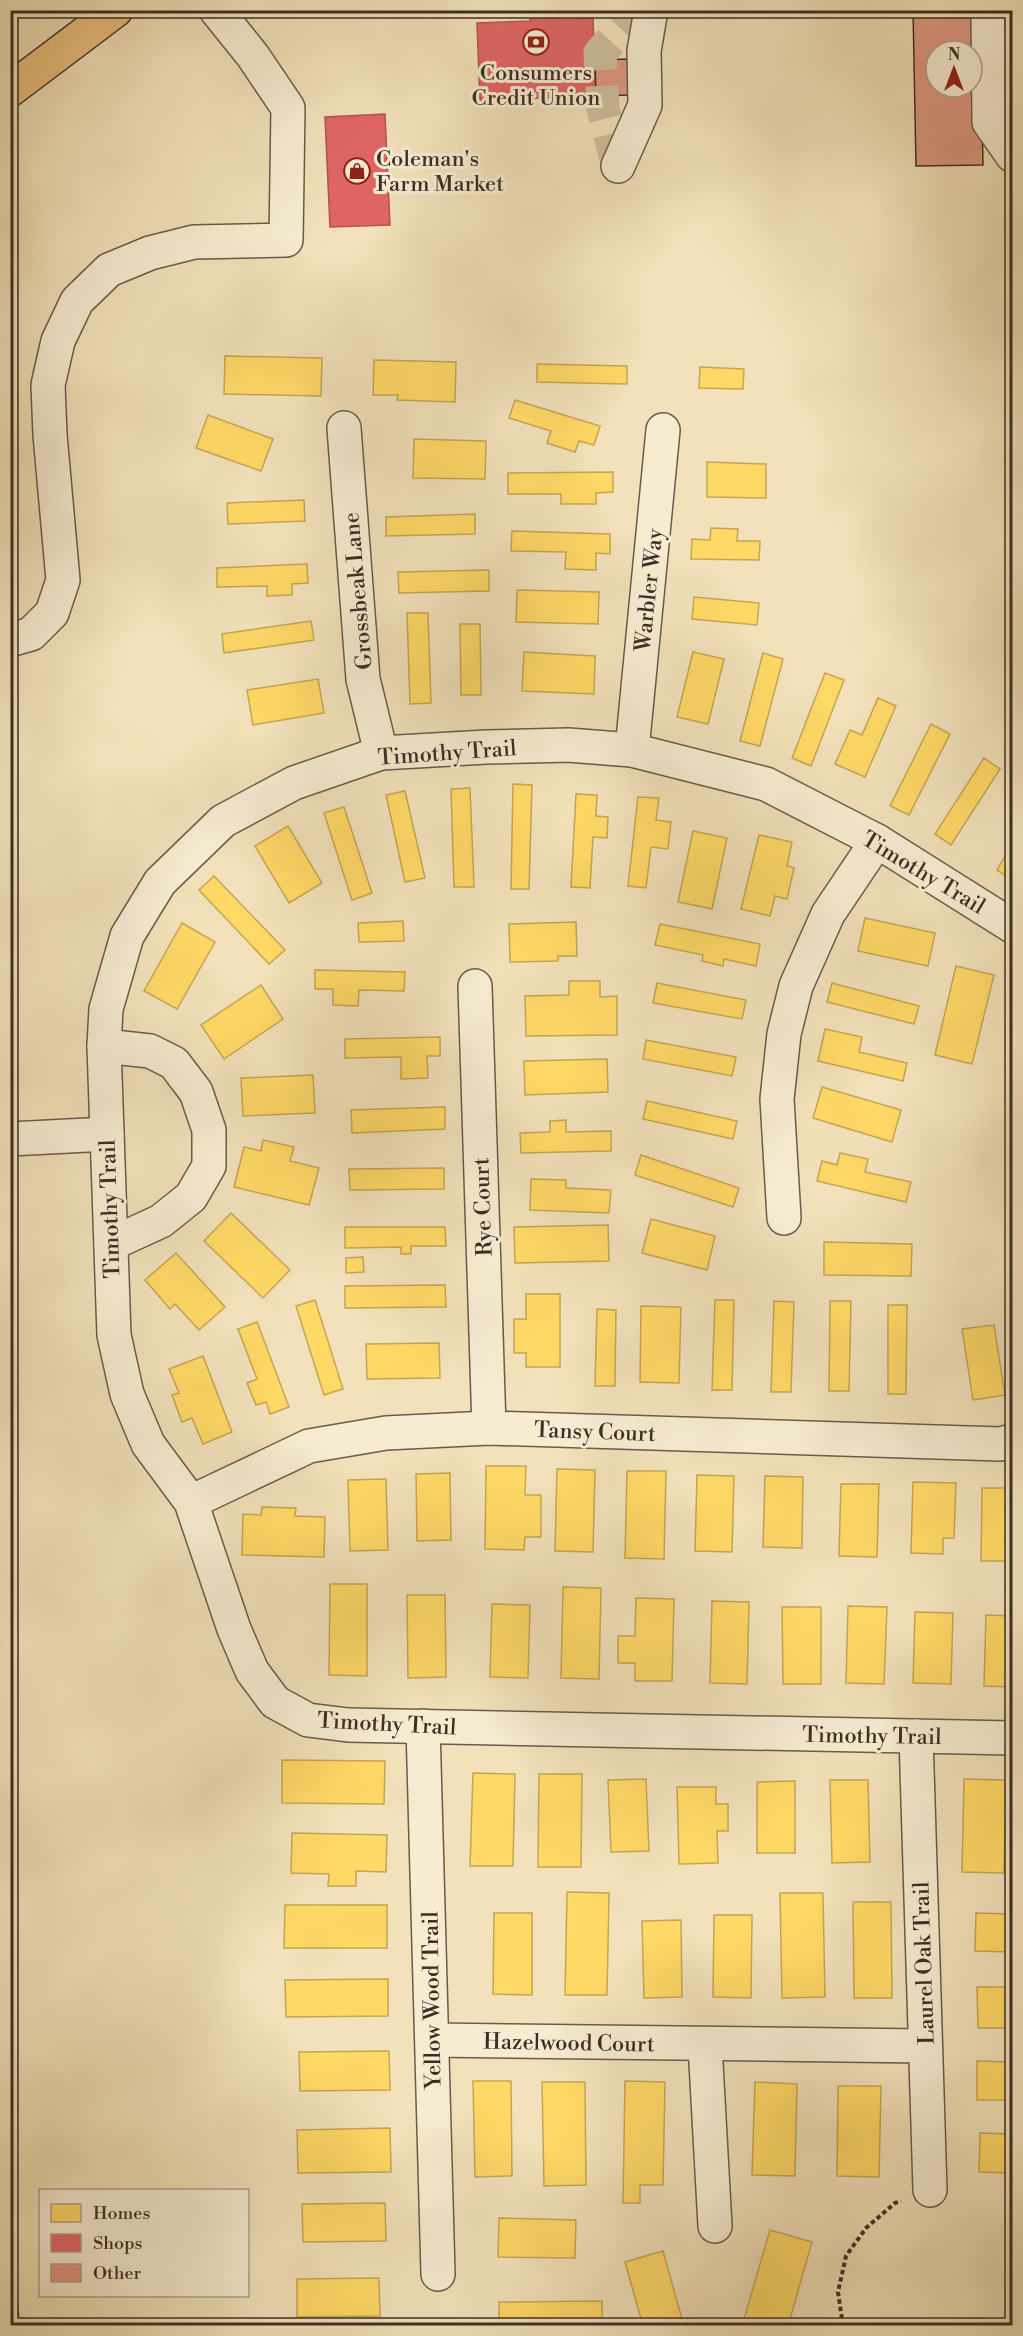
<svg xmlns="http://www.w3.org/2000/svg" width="1023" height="2336" font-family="'Libre Bodoni',serif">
  <rect width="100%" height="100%" fill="#f2e1ba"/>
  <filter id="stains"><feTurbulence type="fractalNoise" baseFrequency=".00333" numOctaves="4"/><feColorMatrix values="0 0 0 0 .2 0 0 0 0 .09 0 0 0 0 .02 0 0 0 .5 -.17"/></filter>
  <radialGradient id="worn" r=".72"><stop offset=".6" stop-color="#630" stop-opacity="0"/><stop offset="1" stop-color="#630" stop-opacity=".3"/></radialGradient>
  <g fill="#ffd966" stroke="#c4a653" stroke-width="1.5">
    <path d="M 225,356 L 322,358 L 321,396 L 224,394 Z"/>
    <path d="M 374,360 L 456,362 L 455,402 L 397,400 L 398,395 L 373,395 Z"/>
    <path d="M 537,364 L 627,366 L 627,384 L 537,382 Z"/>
    <path d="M 700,367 L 744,369 L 743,389 L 699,388 Z"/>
    <path d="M 515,400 L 600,426 L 594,445 L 579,441 L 575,452 L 547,443 L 551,431 L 509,418 Z"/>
    <path d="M 208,415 L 273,439 L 261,471 L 196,448 Z"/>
    <path d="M 414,439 L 486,441 L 485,479 L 413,478 Z"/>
    <path d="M 707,462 L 766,464 L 766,498 L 707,497 Z"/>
    <path d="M 613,472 L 613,492 L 596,493 L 596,504 L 561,504 L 561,494 L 508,494 L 508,473 Z"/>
    <path d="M 304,500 L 305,521 L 228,524 L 227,503 Z"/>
    <path d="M 475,514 L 475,534 L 386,536 L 386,517 Z"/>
    <path d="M 711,528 L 738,529 L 737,541 L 760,541 L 759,560 L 691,559 L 692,539 L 710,540 Z"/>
    <path d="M 512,531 L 610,534 L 610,554 L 596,553 L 596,570 L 565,569 L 566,552 L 511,551 Z"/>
    <path d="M 307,564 L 308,583 L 292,584 L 292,595 L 267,596 L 267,586 L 217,587 L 217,568 Z"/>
    <path d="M 489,570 L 489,591 L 399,593 L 398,572 Z"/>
    <path d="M 517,590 L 599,592 L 598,624 L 516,622 Z"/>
    <path d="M 694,597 L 759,603 L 757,625 L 692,619 Z"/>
    <path d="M 407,613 L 428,613 L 431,703 L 410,704 Z"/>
    <path d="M 311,621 L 314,640 L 224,653 L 222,634 Z"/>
    <path d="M 460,624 L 480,624 L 481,695 L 461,695 Z"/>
    <path d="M 524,652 L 595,656 L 594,694 L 522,691 Z"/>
    <path d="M 693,652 L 724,659 L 708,724 L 677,717 Z"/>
    <path d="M 763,653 L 783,659 L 760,746 L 740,741 Z"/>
    <path d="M 825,673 L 844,680 L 811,766 L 792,758 Z"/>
    <path d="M 318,679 L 324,713 L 253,725 L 247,690 Z"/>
    <path d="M 878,698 L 896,706 L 865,777 L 835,764 L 850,730 L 862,735 Z"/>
    <path d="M 931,724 L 950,734 L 909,815 L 890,806 Z"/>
    <path d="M 984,758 L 1000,769 L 951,845 L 935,834 Z"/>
    <path d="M 513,784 L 532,785 L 529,889 L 511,889 Z"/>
    <path d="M 470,788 L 474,887 L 454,887 L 451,789 Z"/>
    <path d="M 405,791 L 425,878 L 405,882 L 386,795 Z"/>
    <path d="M 576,794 L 597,795 L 596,816 L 608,817 L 607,838 L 593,837 L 590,888 L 571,887 Z"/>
    <path d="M 638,797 L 659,798 L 656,820 L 671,822 L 668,849 L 651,847 L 646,888 L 628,886 Z"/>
    <path d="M 344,807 L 372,893 L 352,900 L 324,813 Z"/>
    <path d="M 288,826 L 322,883 L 289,903 L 255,846 Z"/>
    <path d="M 693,831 L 727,838 L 712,909 L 678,902 Z"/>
    <path d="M 759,835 L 792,842 L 787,866 L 794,868 L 787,899 L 775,896 L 770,916 L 741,909 Z"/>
    <path d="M 1012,844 L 1012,880 L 997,870 Z"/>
    <path d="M 214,876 L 285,950 L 269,964 L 199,890 Z"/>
    <path d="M 865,918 L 935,933 L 928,966 L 858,951 Z"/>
    <path d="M 403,921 L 404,941 L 359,942 L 358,923 Z"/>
    <path d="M 576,922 L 577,956 L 558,956 L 558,961 L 510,962 L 509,924 Z"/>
    <path d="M 182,923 L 215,942 L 177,1009 L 144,991 Z"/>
    <path d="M 660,924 L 760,944 L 756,966 L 724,959 L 723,966 L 702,961 L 703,955 L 655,945 Z"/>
    <path d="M 956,966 L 994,975 L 972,1064 L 935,1055 Z"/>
    <path d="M 315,970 L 405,972 L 404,991 L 359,990 L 358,1006 L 333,1005 L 333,989 L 315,989 Z"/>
    <path d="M 569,981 L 600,981 L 600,997 L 617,996 L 617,1035 L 526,1036 L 525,996 L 569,995 Z"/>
    <path d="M 657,983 L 746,1000 L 742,1019 L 653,1003 Z"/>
    <path d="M 832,983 L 919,1006 L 914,1024 L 827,1002 Z"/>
    <path d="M 261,985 L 283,1019 L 224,1059 L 201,1025 Z"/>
    <path d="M 825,1029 L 862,1037 L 859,1052 L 907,1063 L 903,1081 L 818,1061 Z"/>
    <path d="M 440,1037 L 440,1056 L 427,1056 L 428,1078 L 401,1079 L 401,1057 L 345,1058 L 345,1039 Z"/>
    <path d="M 646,1040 L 736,1057 L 732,1076 L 643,1059 Z"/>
    <path d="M 607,1059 L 608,1092 L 525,1095 L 524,1061 Z"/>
    <path d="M 313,1075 L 315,1113 L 243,1116 L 241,1078 Z"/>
    <path d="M 822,1087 L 901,1110 L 892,1142 L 813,1118 Z"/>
    <path d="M 647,1101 L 737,1121 L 733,1139 L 643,1119 Z"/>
    <path d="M 445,1107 L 445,1129 L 352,1133 L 351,1110 Z"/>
    <path d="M 566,1120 L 566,1132 L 611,1131 L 611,1151 L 521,1153 L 520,1133 L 550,1132 L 550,1121 Z"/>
    <path d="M 263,1140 L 294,1147 L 290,1161 L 319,1168 L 309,1205 L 234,1187 L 244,1147 L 261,1151 Z"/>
    <path d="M 840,1153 L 868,1159 L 865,1172 L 911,1182 L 906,1202 L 817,1181 L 822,1161 L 837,1165 Z"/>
    <path d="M 641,1155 L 739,1188 L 733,1207 L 635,1175 Z"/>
    <path d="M 444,1168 L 444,1189 L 350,1190 L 349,1169 Z"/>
    <path d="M 531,1179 L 566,1180 L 566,1188 L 611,1190 L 609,1213 L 530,1210 Z"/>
    <path d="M 231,1213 L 290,1270 L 263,1298 L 204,1241 Z"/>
    <path d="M 651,1219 L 715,1236 L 707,1270 L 642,1253 Z"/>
    <path d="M 608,1225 L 609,1261 L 515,1263 L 514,1227 Z"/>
    <path d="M 345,1227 L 445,1227 L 446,1246 L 411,1246 L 411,1254 L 401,1254 L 401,1247 L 345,1248 Z"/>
    <path d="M 824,1242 L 912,1244 L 911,1276 L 824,1275 Z"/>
    <path d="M 176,1253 L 225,1307 L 199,1330 L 175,1304 L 170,1309 L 145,1280 Z"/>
    <path d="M 363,1257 L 364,1272 L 346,1273 L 346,1258 Z"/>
    <path d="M 445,1285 L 446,1307 L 345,1308 L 345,1286 Z"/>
    <path d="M 526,1294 L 560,1294 L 560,1367 L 526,1367 L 526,1353 L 514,1353 L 514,1319 L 526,1319 Z"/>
    <path d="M 315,1300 L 343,1389 L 324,1395 L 296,1306 Z"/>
    <path d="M 715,1300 L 734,1300 L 732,1390 L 712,1390 Z"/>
    <path d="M 774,1301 L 794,1302 L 791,1392 L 771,1392 Z"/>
    <path d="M 830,1301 L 851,1301 L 849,1391 L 829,1391 Z"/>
    <path d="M 888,1305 L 907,1305 L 906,1394 L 888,1394 Z"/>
    <path d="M 641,1306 L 681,1307 L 679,1383 L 640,1382 Z"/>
    <path d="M 597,1309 L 616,1310 L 615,1386 L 595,1386 Z"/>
    <path d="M 257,1322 L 289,1407 L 270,1414 L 266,1402 L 256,1405 L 247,1383 L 257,1379 L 238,1329 Z"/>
    <path d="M 994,1325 L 1005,1395 L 973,1400 L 962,1329 Z"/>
    <path d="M 439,1343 L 440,1378 L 367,1379 L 366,1344 Z"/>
    <path d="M 203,1356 L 232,1432 L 203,1444 L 192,1418 L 182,1422 L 172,1395 L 179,1393 L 169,1369 Z"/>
    <path d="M 486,1466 L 526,1466 L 525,1495 L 541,1495 L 541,1537 L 525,1537 L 524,1550 L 485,1549 Z"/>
    <path d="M 557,1469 L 595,1470 L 593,1552 L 555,1551 Z"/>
    <path d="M 627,1471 L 666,1471 L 664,1559 L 625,1558 Z"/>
    <path d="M 450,1473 L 451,1540 L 417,1541 L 416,1474 Z"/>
    <path d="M 697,1475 L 734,1476 L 732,1552 L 695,1551 Z"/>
    <path d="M 765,1476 L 803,1477 L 802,1548 L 763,1547 Z"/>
    <path d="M 386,1479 L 388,1550 L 350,1551 L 348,1480 Z"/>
    <path d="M 913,1482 L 956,1483 L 954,1538 L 943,1538 L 943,1554 L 911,1553 Z"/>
    <path d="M 841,1484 L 879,1484 L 877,1557 L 839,1556 Z"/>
    <path d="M 982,1488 L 1012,1488 L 1012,1561 L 981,1561 Z"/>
    <path d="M 262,1507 L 296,1508 L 295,1516 L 325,1517 L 324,1557 L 242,1555 L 243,1514 L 261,1515 Z"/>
    <path d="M 330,1584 L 367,1584 L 367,1676 L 329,1675 Z"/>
    <path d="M 563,1587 L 601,1588 L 599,1679 L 561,1678 Z"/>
    <path d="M 407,1595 L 445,1595 L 446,1677 L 408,1678 Z"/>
    <path d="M 636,1598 L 674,1599 L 672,1681 L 635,1681 L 635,1663 L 618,1663 L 618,1636 L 635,1636 Z"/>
    <path d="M 712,1601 L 749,1602 L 747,1684 L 710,1683 Z"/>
    <path d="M 492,1604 L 530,1605 L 528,1678 L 490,1677 Z"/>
    <path d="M 848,1606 L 887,1607 L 884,1684 L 846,1683 Z"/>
    <path d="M 782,1607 L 821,1607 L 821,1684 L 783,1684 Z"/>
    <path d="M 915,1612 L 953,1613 L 951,1684 L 913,1683 Z"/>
    <path d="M 986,1615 L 1012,1616 L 1012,1687 L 984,1686 Z"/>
    <path d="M 282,1760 L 385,1761 L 384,1804 L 282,1803 Z"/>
    <path d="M 473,1773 L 515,1774 L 513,1866 L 470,1866 Z"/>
    <path d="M 539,1774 L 582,1774 L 581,1867 L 538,1867 Z"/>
    <path d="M 646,1779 L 649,1851 L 611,1852 L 608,1780 Z"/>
    <path d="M 964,1779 L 1006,1780 L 1004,1873 L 962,1872 Z"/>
    <path d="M 830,1780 L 868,1780 L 870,1862 L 832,1863 Z"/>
    <path d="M 795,1781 L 795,1853 L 757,1853 L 757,1782 Z"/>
    <path d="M 677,1787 L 716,1787 L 716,1804 L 728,1804 L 728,1831 L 717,1831 L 718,1863 L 679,1864 Z"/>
    <path d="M 292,1833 L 387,1835 L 386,1872 L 356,1871 L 356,1886 L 328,1886 L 329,1874 L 291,1873 Z"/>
    <path d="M 567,1892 L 609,1893 L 607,1995 L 565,1995 Z"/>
    <path d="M 780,1893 L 823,1893 L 825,1997 L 782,1998 Z"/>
    <path d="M 853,1902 L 891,1902 L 892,1998 L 854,1998 Z"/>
    <path d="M 285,1905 L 387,1905 L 387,1948 L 284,1948 Z"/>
    <path d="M 494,1913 L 532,1913 L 532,1995 L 493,1994 Z"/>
    <path d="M 976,1913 L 1012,1914 L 1012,1952 L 975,1951 Z"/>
    <path d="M 714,1915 L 752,1915 L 751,1998 L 713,1997 Z"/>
    <path d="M 681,1920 L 682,1997 L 644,1998 L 642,1921 Z"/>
    <path d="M 388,1979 L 388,2016 L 286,2017 L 285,1980 Z"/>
    <path d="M 977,1987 L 1012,1987 L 1012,2028 L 978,2028 Z"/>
    <path d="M 389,2051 L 390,2090 L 300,2091 L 299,2052 Z"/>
    <path d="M 977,2061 L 1012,2062 L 1012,2100 L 977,2100 Z"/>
    <path d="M 473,2081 L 511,2081 L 512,2176 L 475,2177 Z"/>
    <path d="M 625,2081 L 665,2082 L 663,2185 L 640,2185 L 640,2203 L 623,2203 Z"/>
    <path d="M 542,2082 L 585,2082 L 586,2185 L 544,2186 Z"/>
    <path d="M 755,2082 L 797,2084 L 795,2176 L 752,2175 Z"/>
    <path d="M 838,2086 L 881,2086 L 879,2177 L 837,2176 Z"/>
    <path d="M 390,2128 L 391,2172 L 298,2173 L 297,2130 Z"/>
    <path d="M 980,2133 L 1012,2134 L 1012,2173 L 979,2172 Z"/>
    <path d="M 385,2203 L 386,2241 L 303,2242 L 302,2204 Z"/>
    <path d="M 499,2218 L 576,2220 L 575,2258 L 498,2257 Z"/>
    <path d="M 770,2230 L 812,2242 L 788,2326 L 742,2326 Z"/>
    <path d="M 663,2251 L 684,2326 L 643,2326 L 625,2262 Z"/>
    <path d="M 379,2278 L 380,2316 L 297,2317 L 297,2279 Z"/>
    <path d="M 602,2301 L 602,2326 L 499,2326 L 499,2302 Z"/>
  </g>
  <g fill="#e06666" stroke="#af5553" stroke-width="1.5">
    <path d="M 530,10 L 579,10 L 579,19 L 593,18 L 596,96 L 480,100 L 477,23 L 530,21 Z"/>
    <path d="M 385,114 L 390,225 L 330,227 L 325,117 Z"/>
    <path d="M 10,815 L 12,815 L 14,903 L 10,903 Z"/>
  </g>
  <g fill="#de9882" stroke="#3c2e27" stroke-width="1.5" fill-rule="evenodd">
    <path d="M 913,10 L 980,10 L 983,165 L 916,166 ZM 936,51 L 972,51 L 972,87 L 936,87 Z"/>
    <path d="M 629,59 L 630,95 L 596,96 L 595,60 Z"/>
    <path d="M 18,2305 L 19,2326 L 10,2326 L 10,2306 Z"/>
  </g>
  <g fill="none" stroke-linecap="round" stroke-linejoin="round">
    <path stroke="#cebd9d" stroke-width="33" stroke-dasharray="33 16" stroke-linecap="butt" d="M 618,166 L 603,109 L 600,53 L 640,10"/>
    <g stroke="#6a5b4c" stroke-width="36">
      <g id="minor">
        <path d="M 988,10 L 989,122 L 1012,155"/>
        <path d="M 618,166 L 645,105 L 644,51 L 651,10"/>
        <path d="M 344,428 L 363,679 L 381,753"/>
        <path d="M 10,640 L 31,634 L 52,613 L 63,580 L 50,435 L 48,385 L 58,341 L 77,301 L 109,270 L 150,253 L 194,242 L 286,240 L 288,108 L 253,56 L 216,10"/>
        <path d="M 632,750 L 663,430"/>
        <path d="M 1012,926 L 877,841 L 766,784 L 632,750 L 568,745 L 486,747 L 381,753 L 294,783 L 223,821 L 160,882 L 127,936 L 106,1009 L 104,1046 L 114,1335 L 127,1394 L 148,1444 L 191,1502 L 234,1629 L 252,1671 L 275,1702 L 308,1720 L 348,1725 L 1012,1738"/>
        <path d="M 475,986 L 489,1428"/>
        <path d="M 104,1046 L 150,1051 L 174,1063 L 196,1092 L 209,1130 L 209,1166 L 191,1197 L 161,1221 L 111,1244"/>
        <path d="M 10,1139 L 107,1134"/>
        <path d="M 784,1218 L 777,1099 L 784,1034 L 796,986 L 828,914 L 877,841"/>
        <path d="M 191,1502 L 309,1446 L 386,1433 L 489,1428 L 1000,1444 L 1012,1441"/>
        <path d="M 423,1726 L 438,2274"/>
        <path d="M 916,1736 L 930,2190"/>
        <path d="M 433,2040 L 925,2046"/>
        <path d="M 705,2045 L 715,2226"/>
      </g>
    </g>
    <g stroke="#3c2e27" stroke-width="36">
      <path id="highway" d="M 10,90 L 116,10"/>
    </g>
    <path stroke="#3c2e27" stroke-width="4" stroke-dasharray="4.5 3" stroke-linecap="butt" d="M 843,2326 L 838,2292 L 846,2256 L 866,2228 L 895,2203 L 901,2201"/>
    <use href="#minor" stroke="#f7ecd2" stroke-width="33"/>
    <use href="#highway" stroke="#e9c07d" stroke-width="33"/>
  </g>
  <defs>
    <g id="bank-ring" transform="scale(1.35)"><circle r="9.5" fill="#f7ecd2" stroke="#8f2418" stroke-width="1.5"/><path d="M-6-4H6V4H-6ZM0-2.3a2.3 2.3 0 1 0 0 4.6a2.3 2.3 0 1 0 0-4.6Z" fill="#8f2418"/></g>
    <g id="shop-ring" transform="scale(1.35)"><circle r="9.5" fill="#f7ecd2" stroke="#8f2418" stroke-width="1.5"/><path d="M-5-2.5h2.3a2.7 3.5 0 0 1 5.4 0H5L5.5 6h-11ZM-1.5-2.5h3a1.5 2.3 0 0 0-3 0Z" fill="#8f2418"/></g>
  </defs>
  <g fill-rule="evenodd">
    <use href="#bank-ring" x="536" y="42"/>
    <use href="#shop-ring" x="357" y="171"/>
  </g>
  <g text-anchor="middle" stroke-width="6" stroke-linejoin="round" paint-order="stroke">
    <g font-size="22" fill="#3c2e27" stroke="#f7ecd2">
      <text x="536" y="80">Consumers<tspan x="536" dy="25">Credit Union</tspan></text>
      <text x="376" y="166" text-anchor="start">Coleman's<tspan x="376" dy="25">Farm Market</tspan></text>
    </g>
    <g font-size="22" fill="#3c2e27" stroke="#f7ecd2">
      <text transform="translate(648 590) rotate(-84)" y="8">Warbler Way</text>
      <text transform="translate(357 591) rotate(-95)" y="8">Grossbeak Lane</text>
      <text transform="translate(447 752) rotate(-4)" y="8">Timothy Trail</text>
      <text transform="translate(924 872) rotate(31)" y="8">Timothy Trail</text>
      <text transform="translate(482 1207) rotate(-92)" y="8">Rye Court</text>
      <text transform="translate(109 1209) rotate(-92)" y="8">Timothy Trail</text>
      <text transform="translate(595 1431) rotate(2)" y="8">Tansy Court</text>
      <text transform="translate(387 1723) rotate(3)" y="8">Timothy Trail</text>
      <text transform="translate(872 1735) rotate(1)" y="8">Timothy Trail</text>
      <text transform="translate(923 1963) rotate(-92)" y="8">Laurel Oak Trail</text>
      <text transform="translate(431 2000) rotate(-91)" y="8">Yellow Wood Trail</text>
      <text transform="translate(569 2042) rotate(1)" y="8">Hazelwood Court</text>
    </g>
  </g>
  <rect width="1023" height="2336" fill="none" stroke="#f2e1ba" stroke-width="36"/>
  <rect x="12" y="12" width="999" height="2312" fill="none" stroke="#3c2e27" stroke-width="3"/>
  <rect x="18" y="18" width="987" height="2300" fill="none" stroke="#3c2e27" stroke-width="1.5"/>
  <rect x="39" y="2189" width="210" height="108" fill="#f7ecd2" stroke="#aca08e" stroke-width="1.5"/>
  <rect x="51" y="2204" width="30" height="18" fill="#ffd966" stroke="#aca08e" stroke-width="1.5"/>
  <text x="93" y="2219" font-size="18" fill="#3c2e27">Homes</text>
  <rect x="51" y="2234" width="30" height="18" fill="#e06666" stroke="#aca08e" stroke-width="1.5"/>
  <text x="93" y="2249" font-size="18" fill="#3c2e27">Shops</text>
  <rect x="51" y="2264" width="30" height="18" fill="#de9882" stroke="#aca08e" stroke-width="1.5"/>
  <text x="93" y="2279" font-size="18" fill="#3c2e27">Other</text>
  <g transform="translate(954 69)"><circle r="28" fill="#f7ecd2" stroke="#aca08e" stroke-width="1.5"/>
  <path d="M0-4.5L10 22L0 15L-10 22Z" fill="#8f2418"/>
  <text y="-9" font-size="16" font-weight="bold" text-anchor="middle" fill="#3c2e27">N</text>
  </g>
  <rect width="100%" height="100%" filter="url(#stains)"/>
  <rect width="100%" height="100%" fill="url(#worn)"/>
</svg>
